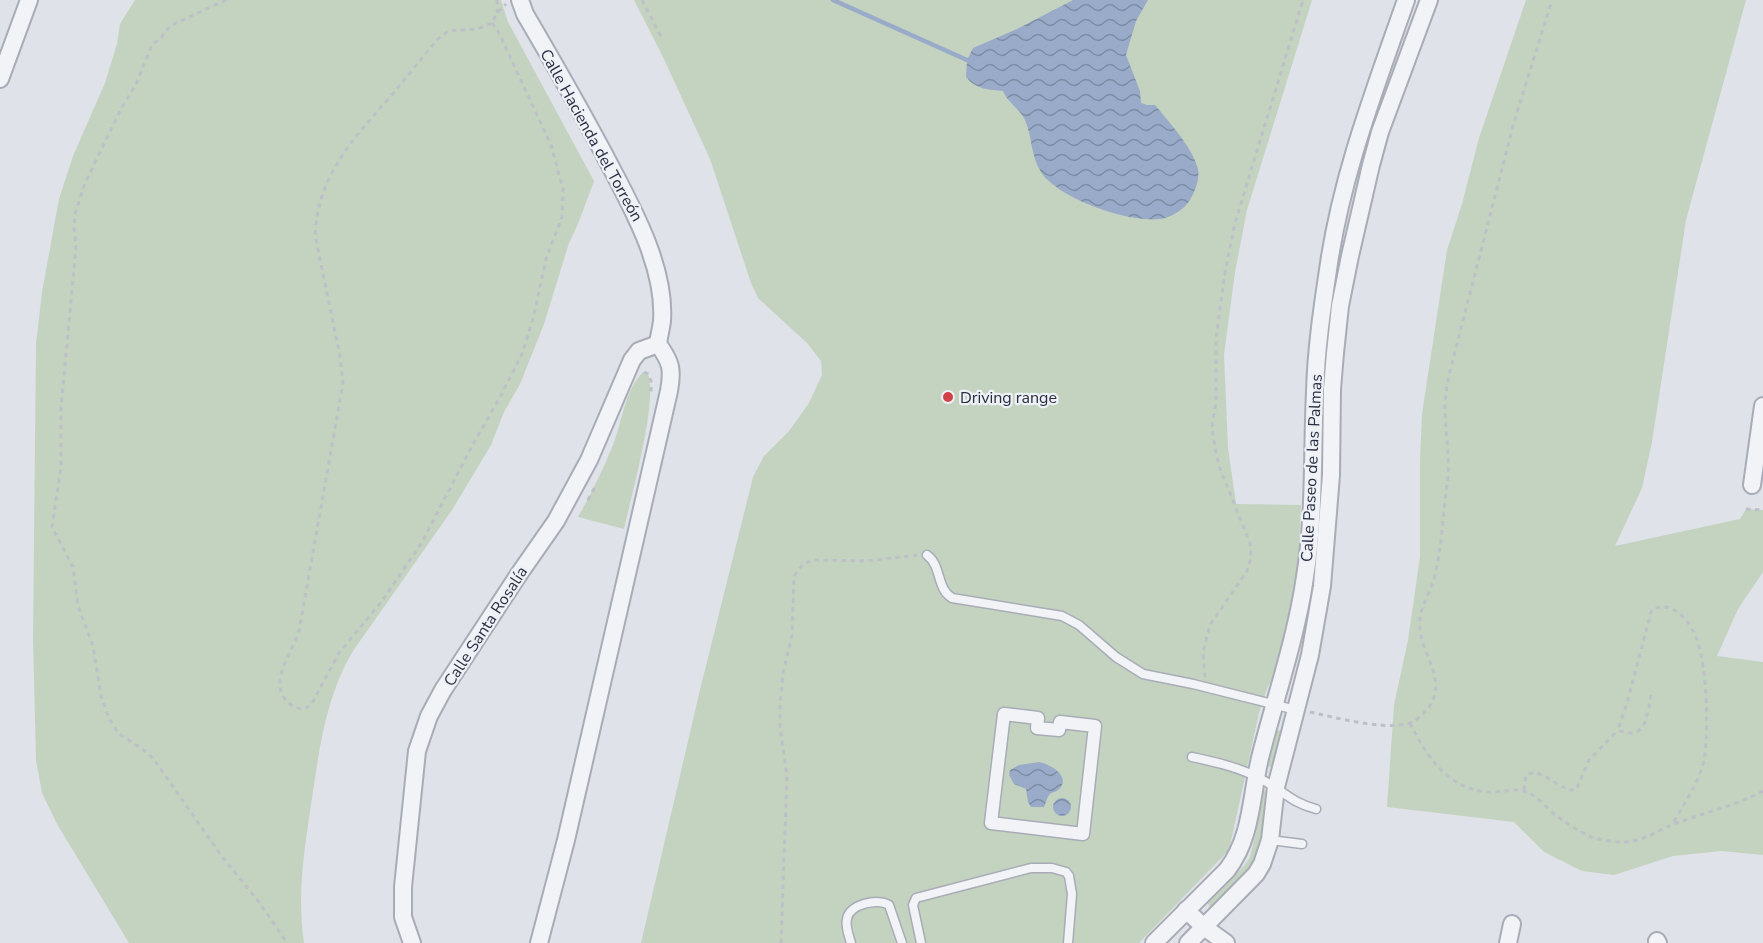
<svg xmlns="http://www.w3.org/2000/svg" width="1763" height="943" font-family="'Nunito Sans',sans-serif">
  <defs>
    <pattern id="water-waves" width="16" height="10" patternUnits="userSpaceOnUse" patternTransform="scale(1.5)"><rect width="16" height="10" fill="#99abc9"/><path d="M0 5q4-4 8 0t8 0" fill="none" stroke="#7d8ca5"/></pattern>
  </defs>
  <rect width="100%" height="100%" fill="#dfe2e9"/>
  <g fill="#c3d3c0">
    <path d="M 135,0 L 501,0 L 508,22 L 594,181 L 578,224 L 569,243 L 544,324 L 520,384 L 504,412 L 491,445 L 452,510 L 353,651 C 325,698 319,752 311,805 C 304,851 297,897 304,943 L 129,943 L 57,824 L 42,793 L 36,760 L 33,639 L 36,344 L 42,292 L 59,199 L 73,156 L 105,83 L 117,44 L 120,24 Z"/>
    <path d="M 634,0 L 1312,0 L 1247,210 L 1235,272 L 1224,355 L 1228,448 L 1236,504 L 1301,505 L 1298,566 L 1290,612 L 1278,664 L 1267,689 L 1259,713 L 1229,850 L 1139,943 L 641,943 L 699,694 L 753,477 L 764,456 L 789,431 L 809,403 L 822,375 L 821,361 L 807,343 L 758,298 L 751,283 L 710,159 L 663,57 Z"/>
    <path d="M 1526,0 L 1746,0 L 1686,220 L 1652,442 L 1642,488 L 1615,546 L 1740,519 L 1746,509 L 1763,510 L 1763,572 L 1738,609 L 1717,656 L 1763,662 L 1763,855 L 1721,851 L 1673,856 L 1614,875 L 1582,871 L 1544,852 L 1514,822 L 1387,807 L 1394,705 L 1408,640 L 1420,557 L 1420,461 L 1422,414 L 1447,250 L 1462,204 L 1479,138 Z"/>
    <path d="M 643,372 L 648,374 C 658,401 631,497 624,529 L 578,517 C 591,494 603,470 613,445 C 622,422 625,390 643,372 Z"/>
    <path d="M 1278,730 L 1281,731 L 1281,735 L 1274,763 L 1271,767 L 1265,765 L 1275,732 Z"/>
    <path d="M 1262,789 L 1267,792 L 1269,797 L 1259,862 L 1215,906 L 1210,907 L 1207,902 L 1244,866 L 1250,857 L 1258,824 Z"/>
  </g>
  <g fill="url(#water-waves)">
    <path d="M 1073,0 L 1148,0 L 1136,21 L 1126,55 L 1140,91 L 1141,103 L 1147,105 L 1155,105 C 1169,122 1193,148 1198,169 C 1200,180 1195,191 1190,200 C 1184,209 1175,215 1165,218 C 1135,226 1058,199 1041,172 C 1031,157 1032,136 1025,120 C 1020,109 1008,103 1003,91 C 989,90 975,89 966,77 L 967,60 L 973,48 L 1017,29 Z"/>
    <path d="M 1039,762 C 1050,764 1073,777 1058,790 C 1056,792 1052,792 1050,794 C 1047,797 1046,803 1044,807 L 1031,807 L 1028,802 L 1026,789 L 1014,784 L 1009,775 L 1010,770 L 1019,765 Z"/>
    <circle cx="1062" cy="807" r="9"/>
  </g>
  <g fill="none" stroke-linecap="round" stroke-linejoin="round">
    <path stroke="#99abc9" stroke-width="4.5" d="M 833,0 L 967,60"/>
    <g stroke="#a8acb6" stroke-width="11">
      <g id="service">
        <path d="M 927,555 C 942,566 936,588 952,598 L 1062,616 L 1079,625 L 1116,657 L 1143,674 L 1193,684 L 1296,710"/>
        <path d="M 1192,757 C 1215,762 1238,767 1259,778 C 1282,789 1289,802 1316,809"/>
        <path d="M 1270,840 L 1302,844"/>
        <path d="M 851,943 C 849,936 845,926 847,919 C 849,904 878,898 889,905 L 902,943"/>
        <path d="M 921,943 L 913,905 L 916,898 L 1031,868 L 1052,868 L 1066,872 L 1069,876 L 1072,894 L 1068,943"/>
      </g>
    </g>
    <g stroke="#a8acb6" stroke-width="15">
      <path id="pedestrian" d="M 1004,714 L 1038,718 L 1037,728 L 1059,730 L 1060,722 L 1095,726 L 1083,834 L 991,823 Z"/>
    </g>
    <g stroke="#a8acb6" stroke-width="20">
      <g id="minor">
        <path d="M 520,0 L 525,14 C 552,60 579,107 604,154 C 629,202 666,265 662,321 C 661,329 659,336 658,344"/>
        <path d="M 0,79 L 29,0"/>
        <path d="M 1752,485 L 1763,406"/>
        <path d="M 1186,910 L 1204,927 L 1226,943"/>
        <path d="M 1657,941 L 1658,943"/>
        <path d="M 412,943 L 403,917 L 403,887 L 417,751 L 429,716 L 443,690 L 519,574 L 556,521 L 589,460 L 632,360 L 639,351 L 658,344"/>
        <path d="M 539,943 L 566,840 L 669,391 C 673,369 671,362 658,344"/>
        <path d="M 1154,943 L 1227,870 C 1252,838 1251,796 1260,758 C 1275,698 1296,639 1305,577 C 1315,516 1312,453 1315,392 C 1316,351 1322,310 1328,270 C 1341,176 1375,89 1406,0"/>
        <path d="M 1188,943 L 1256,874 L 1262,864 L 1270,840 L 1276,787 L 1310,655 L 1322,586 L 1331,475 L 1332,389 L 1335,353 L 1340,306 L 1350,256 L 1371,165 L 1380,132 L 1429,0"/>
        <path d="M 1508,943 L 1512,924"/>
      </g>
    </g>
    <g stroke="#bdc0c7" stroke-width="3" stroke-dasharray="4.5 4.5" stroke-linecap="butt">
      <path d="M 226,0 L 172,25 L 164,32 L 162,37 L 152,45 L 136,84 L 121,109 L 85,183 L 75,214 L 74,227 L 76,247 L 61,408 L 61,467 L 52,527 L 73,567 L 78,606 L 93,646 L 101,696 L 108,716 L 118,733 L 148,753 L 155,761 L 223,858 L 259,902 L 287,943"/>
      <path d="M 497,0 L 497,13"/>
      <path d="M 642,0 L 663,40"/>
      <path d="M 492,23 L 498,31 L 551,145 L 563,189 L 562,217 L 546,259 L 533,319 L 522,354 L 499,399 L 472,446 L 422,542 L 382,601 L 339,653 L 311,705 C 305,709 300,710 293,706 C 263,687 293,652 299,631 L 343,383 L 340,356 L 315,235 C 318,175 353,139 390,97 C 406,78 421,59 437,40 L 448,31 L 478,29 L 492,23 L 497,13 L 506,4"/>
      <path d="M 644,372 L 648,374 L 651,381 L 651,395"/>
      <path d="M 588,500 L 596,485"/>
      <path d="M 1746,509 L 1763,510"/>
      <path d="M 1205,677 L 1203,652 L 1210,625 L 1247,571 L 1251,558 L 1250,543 L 1219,466 L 1213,437 L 1212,424 L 1216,404 L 1216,338 L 1225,272 L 1235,223 L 1303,0"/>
      <path d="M 1651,695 C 1647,716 1646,742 1618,730 L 1627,703 L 1651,612 L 1654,608 L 1668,607 C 1682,612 1692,626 1697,640 C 1707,665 1710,743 1702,768 C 1695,788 1683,806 1672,825"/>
      <path d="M 1310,712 C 1334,717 1398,735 1417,719 C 1460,685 1415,655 1420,618 C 1422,603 1432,590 1435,575 C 1442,546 1443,514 1447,484 C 1451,458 1445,433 1445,407 C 1445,396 1447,385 1449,375 L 1514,122 L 1552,0"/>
      <path d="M 1410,723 C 1427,757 1447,788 1487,792 C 1499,793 1513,788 1524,791 C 1535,794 1545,806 1553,813 C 1564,822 1578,831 1591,837 C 1601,840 1613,842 1623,842 C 1642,842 1657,831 1674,824 C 1703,813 1735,806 1763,791"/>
      <path d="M 1524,790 L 1526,775 C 1544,766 1558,792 1576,790 L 1589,760 L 1618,730"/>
      <path d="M 781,943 L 787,776 L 780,727 L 780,706 L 783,673 L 792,635 L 794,576 L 803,564 L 815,560 L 866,561 L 917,555"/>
    </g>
    <use href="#service" stroke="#f2f3f7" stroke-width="8"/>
    <use href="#pedestrian" stroke="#f2f3f7" stroke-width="12"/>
    <use href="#minor" stroke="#f2f3f7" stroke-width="16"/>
  </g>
  <circle fill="#d04147" stroke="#eef1f6" stroke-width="2" cx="948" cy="397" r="6"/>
  <g text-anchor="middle" stroke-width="4.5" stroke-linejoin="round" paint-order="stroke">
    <g font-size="16" fill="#282e40" stroke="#eef1f6">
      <text transform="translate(592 135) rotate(61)" y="6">Calle Hacienda del Torreón</text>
      <text transform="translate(1311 468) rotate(-87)" y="6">Calle Paseo de las Palmas</text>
      <text transform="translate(485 626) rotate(-57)" y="6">Calle Santa Rosalía</text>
    </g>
    <g font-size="16" fill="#282e40" stroke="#eef1f6" text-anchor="start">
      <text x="960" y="403">Driving range</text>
    </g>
  </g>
</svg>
